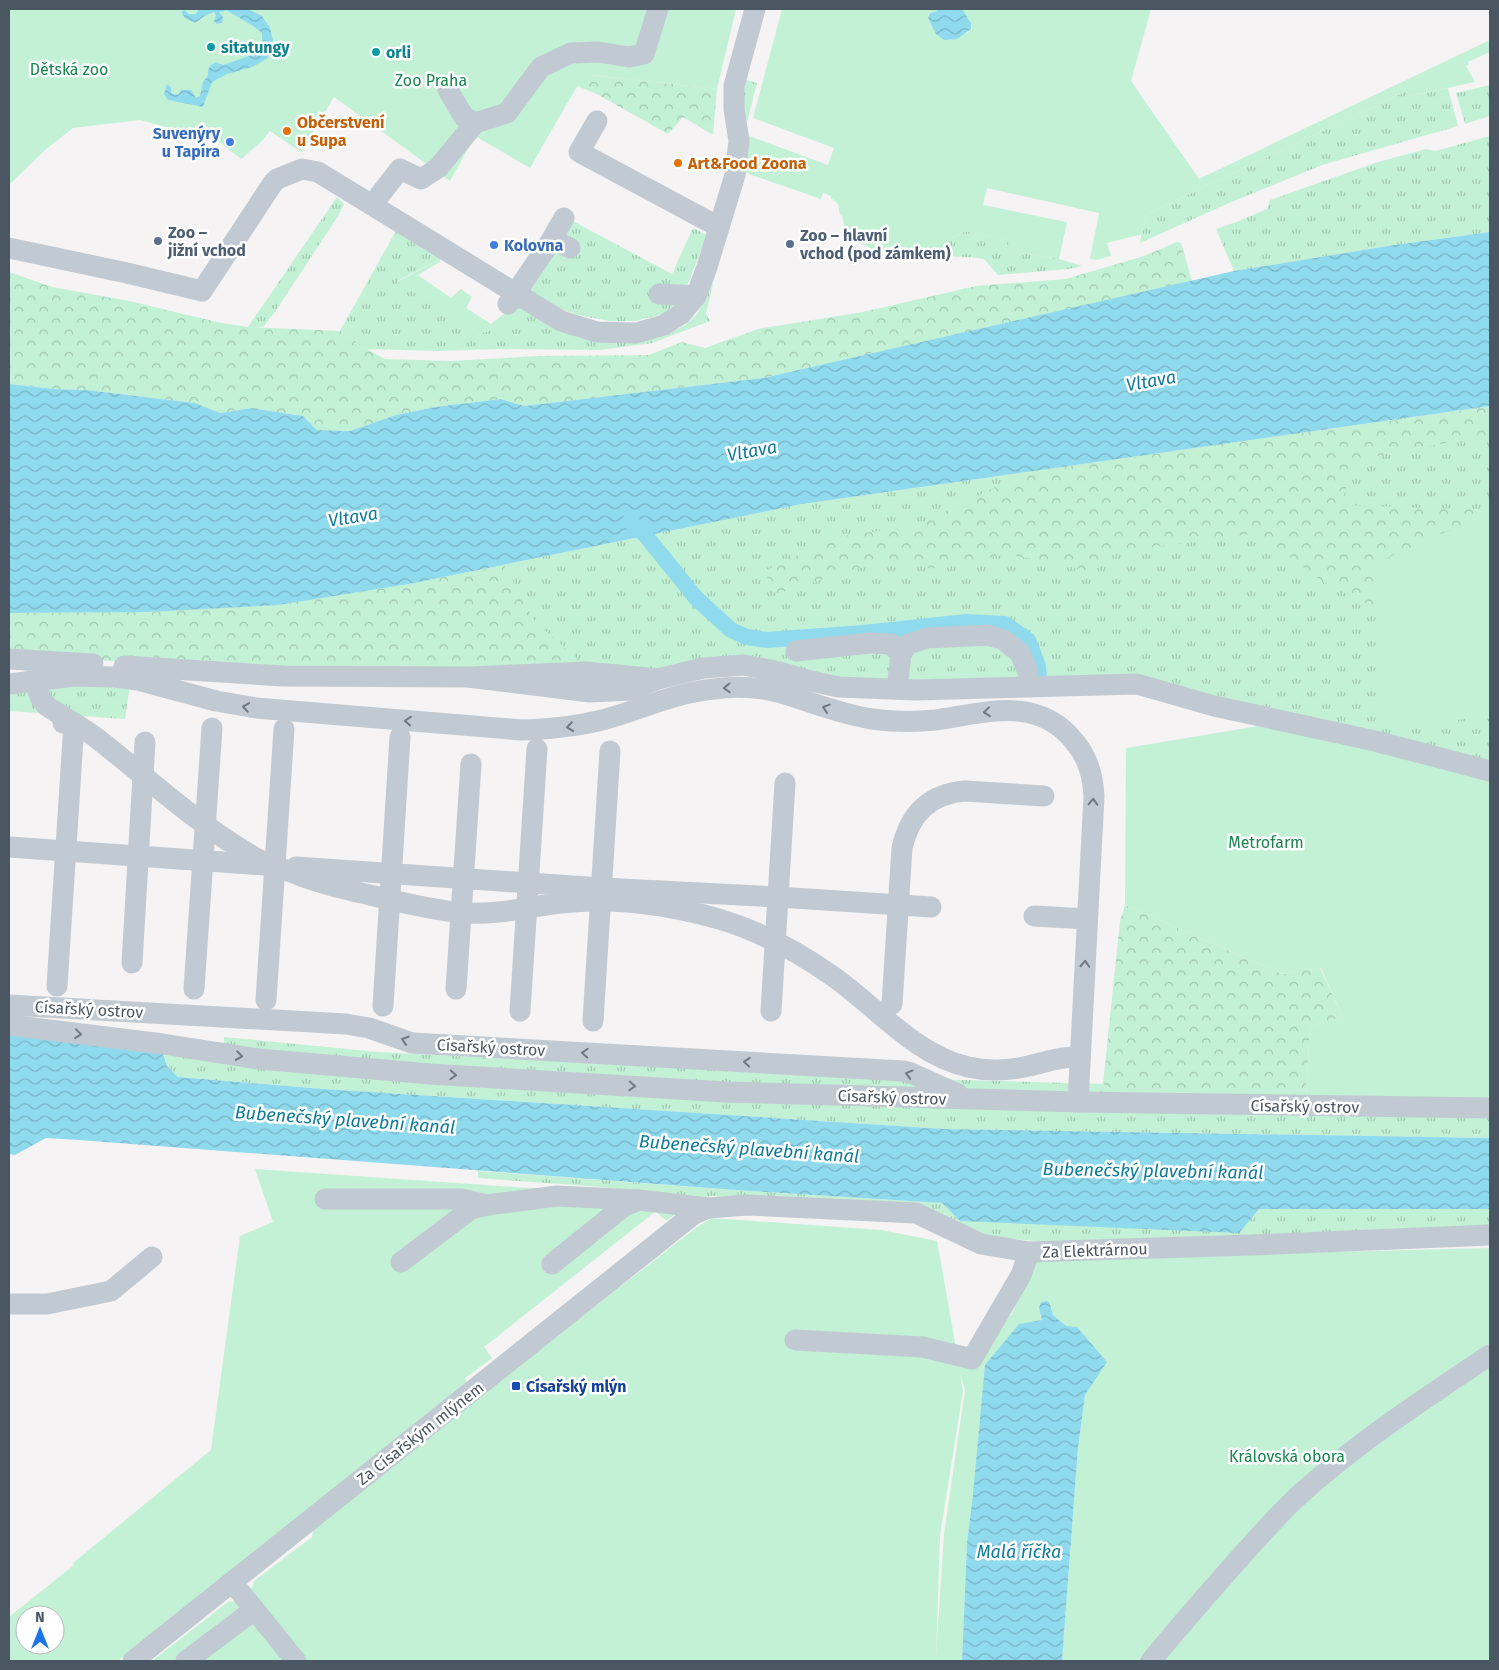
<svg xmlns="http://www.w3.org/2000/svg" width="1499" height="1670" font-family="'Fira Sans',sans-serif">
  <defs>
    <pattern id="grass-tufts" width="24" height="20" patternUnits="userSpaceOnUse" patternTransform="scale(1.25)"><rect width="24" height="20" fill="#c3f1d5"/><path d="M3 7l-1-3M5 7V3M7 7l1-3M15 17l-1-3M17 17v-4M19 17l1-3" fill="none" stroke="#a0c6b0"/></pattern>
    <pattern id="forest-crowns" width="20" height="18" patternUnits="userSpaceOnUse" patternTransform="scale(1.25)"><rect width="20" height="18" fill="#c3f1d5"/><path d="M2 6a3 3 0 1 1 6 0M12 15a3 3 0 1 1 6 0" fill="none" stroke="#a0c6b0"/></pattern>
    <pattern id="water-waves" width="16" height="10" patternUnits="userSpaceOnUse" patternTransform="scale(1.25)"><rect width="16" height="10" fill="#90daee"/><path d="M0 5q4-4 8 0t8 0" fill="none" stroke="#78b4c4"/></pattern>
  </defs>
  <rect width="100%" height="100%" fill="#f5f3f3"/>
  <g fill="url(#grass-tufts)">
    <path d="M 743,79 L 757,83 L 747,122 L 742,108 Z"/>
    <path d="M 1490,85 L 1490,116 L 1465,124 L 1456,93 Z"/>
    <path d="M 1448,88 L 1458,126 L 1322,165 L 1229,203 L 1140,243 L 1143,225 L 1145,224 L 1147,214 L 1407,91 L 1409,96 Z"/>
    <path d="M 1490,136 L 1490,232 L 1394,245 L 1234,271 L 1216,229 L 1239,221 L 1267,209 L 1270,200 L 1378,162 L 1426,149 L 1436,151 Z"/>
    <path d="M 337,197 L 344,204 L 338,216 L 275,312 L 263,327 L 248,327 Z"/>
    <path d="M 567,218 L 672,274 L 693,228 L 707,235 L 684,294 L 675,305 L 664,314 L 635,321 L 610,321 L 582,316 L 563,310 L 525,288 L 557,239 Z"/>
    <path d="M 396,231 L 440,259 L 397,281 L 479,334 L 520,311 L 513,307 L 516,306 L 576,333 L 671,333 L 685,325 L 696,315 L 701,307 L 720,253 L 706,314 L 710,321 L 652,343 L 599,350 L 497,349 L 439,351 L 367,349 L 340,331 Z"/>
    <path d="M 964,231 L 1010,240 L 1008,250 L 1059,259 L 1082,266 L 1069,269 L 998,275 L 984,259 L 968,257 L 930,256 C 947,251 946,236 963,233 Z"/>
    <path d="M 1490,406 L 1490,765 L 1141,678 L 932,682 L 588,668 L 9,655 L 9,613 L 148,612 L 278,605 L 409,584 L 802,504 Z"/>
    <path d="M 130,685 L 125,719 L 9,711 L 9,691 L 48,686 Z"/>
    <path d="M 224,1037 L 378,1052 L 860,1077 L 1103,1084 L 1132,1099 L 1490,1111 L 1490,1138 L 945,1129 L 324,1089 L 178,1077 L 167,1066 L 162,1050 L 223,1060 Z"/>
    <path d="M 478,1171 L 736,1190 L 942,1203 L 960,1221 L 1259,1209 L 1490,1209 L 1490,1228 L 1150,1242 L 1035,1241 L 978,1236 L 894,1206 L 712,1196 L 695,1198 L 602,1187 L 478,1178 Z"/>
  </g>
  <g fill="url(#forest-crowns)">
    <path d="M 591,75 L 717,89 L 713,135 L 683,117 L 668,134 L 597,94 L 577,86 L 568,102 L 549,97 Z"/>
    <path d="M 1177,242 L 1181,243 L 1192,281 L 763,378 L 524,406 L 501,399 L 435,407 L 396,415 L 350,431 L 317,430 L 303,416 L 251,408 L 220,413 L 195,403 L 86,390 L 54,389 L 9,384 L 9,272 L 52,287 L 129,301 L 221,323 L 248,327 L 340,331 L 367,349 L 385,359 L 450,361 L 540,356 L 649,355 L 682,342 L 705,348 L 758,329 L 863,312 L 976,286 L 1066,279 L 1144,256 Z"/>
    <path d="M 1490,407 L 1490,435 L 1355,460 L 1341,505 L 1490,510 L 1490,512 L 1376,563 L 1377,609 L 1322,581 L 1258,533 L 1116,552 L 1093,572 L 1008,554 L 931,569 L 900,559 L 852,570 L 776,594 L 764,571 L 837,537 L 919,525 L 1026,472 Z"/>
    <path d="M 504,565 L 536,623 L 588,668 L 283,671 L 9,655 L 9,632 L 11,613 L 148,612 L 278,605 L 409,584 Z"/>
    <path d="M 1125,905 L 1282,974 L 1320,968 L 1343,1017 L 1310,1026 L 1306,1095 L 1132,1099 L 1103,1084 L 1120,921 Z"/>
  </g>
  <g fill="#c3f1d5" fill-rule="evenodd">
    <path d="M 9,9 L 736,9 L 717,89 L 591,75 L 577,86 L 530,168 L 475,136 L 450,181 L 334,97 L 301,152 L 270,131 L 260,143 L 241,159 L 218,141 L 140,120 L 73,128 L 45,150 L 9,185 Z"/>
    <path d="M 782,9 L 937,9 L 937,11 L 930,13 L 928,15 L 939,34 L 950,40 L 963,35 L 963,33 L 967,33 L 972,27 L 967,17 L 961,9 L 1151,9 L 1131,81 L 1199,179 L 1490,40 L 1490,52 L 1468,62 L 1469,65 L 1466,66 L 1475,82 L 1409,96 L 1407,91 L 1147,214 L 1145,224 L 1143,225 L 1143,234 L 1107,243 L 1111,256 L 1096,260 L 1090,259 L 1099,213 L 987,188 L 983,205 L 1067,222 L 1059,259 L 1007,250 L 1009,240 L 964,231 L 963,233 C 955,235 951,237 948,245 L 946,245 C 944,248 941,252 938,254 C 916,267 856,251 845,227 C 843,224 843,219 842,216 L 840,215 L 838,204 L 831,198 L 831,196 L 823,193 L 821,199 L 740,171 L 749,136 L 828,165 L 834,148 L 753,118 Z"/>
    <path d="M 440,259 L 440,262 L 418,275 L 451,298 L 461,289 L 472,297 L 466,308 L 491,324 L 513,307 L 521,311 C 508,327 498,329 479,334 L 397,282 Z"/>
    <path d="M 1490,512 L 1490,719 L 1478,718 L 1378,727 L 1376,564 Z"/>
    <path d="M 1264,725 L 1490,779 L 1490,1104 L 1306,1095 L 1310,1026 L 1343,1017 L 1321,968 L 1282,974 L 1125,905 L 1126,748 Z"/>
    <path d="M 255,1169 L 558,1190 L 684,1208 L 667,1220 L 662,1218 L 656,1211 L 484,1347 L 492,1358 L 465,1378 L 467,1382 L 118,1661 L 9,1661 L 9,1617 L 74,1565 L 73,1563 L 211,1450 L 240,1236 L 273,1222 ZM 25,1615 L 55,1615 L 55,1645 L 25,1645 Z"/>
    <path d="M 712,1218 L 881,1230 L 937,1241 L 958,1359 L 1012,1314 L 1033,1258 L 1131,1257 L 1490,1248 L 1490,1661 L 1062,1661 L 1078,1448 L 1085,1394 L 1107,1362 L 1052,1315 L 1051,1307 L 1040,1314 L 1042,1320 L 973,1494 L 967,1543 L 962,1661 L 152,1661 L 229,1601 L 236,1602 L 252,1588 L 254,1581 L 312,1537 L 314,1527 L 351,1496 L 697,1227 ZM 960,1373 L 965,1390 L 944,1534 L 936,1657 L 940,1535 L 963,1391 Z"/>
  </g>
  <g fill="url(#water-waves)">
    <path d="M 199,9 L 248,9 L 262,16 L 270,28 L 273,40 L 268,58 L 252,67 L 227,74 L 212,82 L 203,107 L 168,100 L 164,94 L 167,84 L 171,87 L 171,93 L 178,95 L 181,90 L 191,90 L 196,98 L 200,96 L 203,82 L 208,75 L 208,70 L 211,65 L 216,62 L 223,65 L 252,55 L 262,44 L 262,33 L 253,26 L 226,10 L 221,13 L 222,11 L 219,12 L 223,17 L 222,23 L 217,24 L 214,21 L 212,26 L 216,15 L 214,12 L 206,15 L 195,23 L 185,18 L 182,14 L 182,11 L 185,10 L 188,14 L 196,14 Z"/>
    <path d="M 937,9 L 961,9 C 965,12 967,18 971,23 L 971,29 L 957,39 L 944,40 L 936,34 L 928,18 L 930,13 L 937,11 Z"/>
    <path d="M 1490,232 L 1490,406 L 802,504 L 409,584 L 278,605 L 148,612 L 9,613 L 9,384 L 54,389 L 86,390 L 195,403 L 220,413 L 251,408 L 303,416 L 317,430 L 350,431 L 396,415 L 435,407 L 501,399 L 524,406 L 763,378 L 1234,271 L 1394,245 Z"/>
    <path d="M 9,1032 L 162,1050 L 167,1066 L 178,1077 L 324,1089 L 945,1129 L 1490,1138 L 1490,1209 L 1259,1209 L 1239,1233 L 960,1221 L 942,1203 L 736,1190 L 79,1140 L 46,1138 L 15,1155 L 9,1154 Z"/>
    <path d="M 1046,1301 L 1049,1302 L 1053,1315 L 1066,1326 L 1077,1327 L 1107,1362 L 1085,1395 L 1078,1448 L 1062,1661 L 962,1661 L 967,1543 L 973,1494 L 985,1365 L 1019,1324 L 1042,1320 L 1039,1308 L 1041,1302 Z"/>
  </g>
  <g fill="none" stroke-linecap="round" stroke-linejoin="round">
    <path stroke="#90daee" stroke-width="16" d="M 630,521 L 646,536 L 696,598 L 731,630 L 747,637 L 767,640 L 863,633 L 967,622 L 1005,624 L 1028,640 L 1038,666 L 1039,680"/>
    <g stroke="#c1cad2" stroke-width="21">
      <path d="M 448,90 L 464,117 L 475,123 L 507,113 L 541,67 L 571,53 L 598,52 L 629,57 L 644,54 L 658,9"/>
      <path d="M 597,121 L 579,152 L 719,227"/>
      <path d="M 372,205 L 400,169 L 421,179 L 438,168 L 475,123"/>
      <path d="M 549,244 L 564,218"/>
      <path d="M 9,248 L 127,273 L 202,291 L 273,183 L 277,179 L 302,169 L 318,172 L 561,321 L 597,332 L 636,333 L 664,325 L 681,314 L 696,296 L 707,267 L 735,175 L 739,141 L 734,109 L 734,86 L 755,9"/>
      <path d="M 659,294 L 696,296"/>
      <path d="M 508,304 L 549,244 L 557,242 L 570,248"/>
      <path d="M 796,651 L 870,643 L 891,644 L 901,654"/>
      <path d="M 9,659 L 93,664"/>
      <path d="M 124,666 L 283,676 L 468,677 L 586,672 L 658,679 L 631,690 L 590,692 L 468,677"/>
      <path d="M 658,679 L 703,668 L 744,665 L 780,672 L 807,680 L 838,687 L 916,690 L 1137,684 L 1214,706 L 1375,741 L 1490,771"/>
      <path d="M 35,682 L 41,699 L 47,706 C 64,718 83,727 99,740 C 150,780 198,825 254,857 C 263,862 272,865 281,868 C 317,884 352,891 391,900 C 415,905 439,911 464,913 C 497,915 528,907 560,903 C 614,897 667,904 719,919 C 759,931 797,951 831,975 C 876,1006 913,1054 968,1067 C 986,1071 1006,1071 1024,1067 C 1044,1063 1060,1056 1080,1057"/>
      <path d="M 9,684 L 74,676 L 114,677 L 138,680 L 216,701 L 256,708 L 522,730 C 554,729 585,726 616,716 C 648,706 680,692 714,689 C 734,686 758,687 778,692 C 809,701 839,714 872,719 C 893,722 915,722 936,720 C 985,713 1037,695 1074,741 C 1088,757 1093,776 1094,796 L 1078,1102"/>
      <path d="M 897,689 L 901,654 L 908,644 L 928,638 L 988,635 L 1004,640 L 1020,653 L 1028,672"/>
      <path d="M 9,847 L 265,865"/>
      <path d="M 296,867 L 602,888 L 778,897 L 931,907"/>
      <path d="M 1034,916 L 1087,919"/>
      <path d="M 132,963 L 145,742"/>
      <path d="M 57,986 L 74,723 L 63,723"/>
      <path d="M 194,989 L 212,728"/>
      <path d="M 456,989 L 471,764"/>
      <path d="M 266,1000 L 284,729"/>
      <path d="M 892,1004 L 902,848 C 910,813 930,794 965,791 L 1044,796"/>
      <path d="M 9,1005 L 346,1024 L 369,1028 L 412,1043 L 903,1071 L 911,1073 L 958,1094"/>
      <path d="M 383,1006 L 400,737"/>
      <path d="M 520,1011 L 537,749"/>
      <path d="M 771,1011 L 785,783"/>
      <path d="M 593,1021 L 610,751"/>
      <path d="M 9,1025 L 163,1044 L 259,1059 L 430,1074 L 726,1092 L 1078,1102 L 1490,1108"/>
      <path d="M 325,1199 L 461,1199 L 487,1205"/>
      <path d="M 401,1262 L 471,1209 L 487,1205 L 557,1196 L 639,1200 L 708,1208 L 747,1205 L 916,1213 L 981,1244 L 1029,1252 L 1251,1245 L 1490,1235"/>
      <path d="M 552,1264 L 624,1206 L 639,1200"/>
      <path d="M 9,1304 L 47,1304 L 111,1291 L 152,1257"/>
      <path d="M 795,1340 L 923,1347 L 972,1359 L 1021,1275 L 1029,1252"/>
      <path d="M 232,1582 L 296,1661"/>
      <path d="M 133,1661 L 694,1214 L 708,1208"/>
      <path d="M 186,1661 L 254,1610"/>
      <path d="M 1151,1661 C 1181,1624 1213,1588 1245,1552 C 1265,1530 1284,1508 1306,1489 C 1363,1439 1427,1397 1490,1355"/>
    </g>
  </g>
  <defs><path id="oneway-chevron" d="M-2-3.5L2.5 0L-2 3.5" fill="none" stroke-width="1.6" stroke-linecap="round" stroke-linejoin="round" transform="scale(1.25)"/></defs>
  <g stroke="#6e7983">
    <use href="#oneway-chevron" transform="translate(727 688) rotate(178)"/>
    <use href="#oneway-chevron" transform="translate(246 707) rotate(-171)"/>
    <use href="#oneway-chevron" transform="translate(826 708) rotate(-162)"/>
    <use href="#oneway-chevron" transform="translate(987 712) rotate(174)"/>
    <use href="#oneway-chevron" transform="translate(408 721) rotate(-175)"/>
    <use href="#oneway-chevron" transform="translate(570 727) rotate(171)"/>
    <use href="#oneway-chevron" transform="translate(1093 802) rotate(-88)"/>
    <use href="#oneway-chevron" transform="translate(1085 964) rotate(-87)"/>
    <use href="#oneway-chevron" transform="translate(78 1034) rotate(7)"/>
    <use href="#oneway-chevron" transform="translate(405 1040) rotate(-162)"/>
    <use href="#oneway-chevron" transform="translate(585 1053) rotate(-177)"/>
    <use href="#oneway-chevron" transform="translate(239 1056) rotate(9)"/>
    <use href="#oneway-chevron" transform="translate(747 1062) rotate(-176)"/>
    <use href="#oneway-chevron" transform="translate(909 1074) rotate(-164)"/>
    <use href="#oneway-chevron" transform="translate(453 1075) rotate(3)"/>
    <use href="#oneway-chevron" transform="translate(632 1086) rotate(3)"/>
  </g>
  <g fill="#0f9aa8" stroke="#fff" stroke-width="2">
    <circle cx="211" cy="47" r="5"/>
    <circle cx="376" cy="52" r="5"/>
  </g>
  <g fill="#e8710a" stroke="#fff" stroke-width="2">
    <circle cx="287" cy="131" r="5"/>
    <circle cx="678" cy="163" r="5"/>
  </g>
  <g fill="#3f7fe0" stroke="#fff" stroke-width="2">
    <circle cx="230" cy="142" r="5"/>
    <circle cx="494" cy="245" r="5"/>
  </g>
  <g fill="#5c6f8a" stroke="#fff" stroke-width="2">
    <circle cx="158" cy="241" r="5"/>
    <circle cx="790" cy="244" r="5"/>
  </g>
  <rect fill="#1a4fb4" stroke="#fff" stroke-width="2" x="511" y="1381" width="10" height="10" rx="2.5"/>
  <g text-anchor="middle" stroke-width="5" stroke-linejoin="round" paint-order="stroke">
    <g font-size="16" font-weight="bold" fill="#0d838f" stroke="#fff" text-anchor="start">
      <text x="221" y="53">sitatungy</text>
      <text x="386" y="58">orli</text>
    </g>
    <g font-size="16" fill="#17864f" stroke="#fff">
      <text x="69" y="75">Dětská zoo</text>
      <text x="431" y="86">Zoo Praha</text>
      <text x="1266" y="848">Metrofarm</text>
      <text x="1287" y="1462">Královská obora</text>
    </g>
    <g font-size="16" font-weight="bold" fill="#c56008" stroke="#fff" text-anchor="start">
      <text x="297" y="128">Občerstvení<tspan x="297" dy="18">u Supa</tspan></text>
      <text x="688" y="169">Art&amp;Food Zoona</text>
    </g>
    <g font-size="16" font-weight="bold" fill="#366cbe" stroke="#fff" text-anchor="end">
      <text x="220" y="139">Suvenýry<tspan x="220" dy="18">u Tapíra</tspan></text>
      <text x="504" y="251" text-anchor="start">Kolovna</text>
    </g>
    <g font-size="16" font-weight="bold" fill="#4e5e75" stroke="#fff" text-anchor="start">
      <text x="168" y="238">Zoo –<tspan x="168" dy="18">jižní vchod</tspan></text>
      <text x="800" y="241">Zoo – hlavní<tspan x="800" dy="18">vchod (pod zámkem)</tspan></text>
    </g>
    <g font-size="16" fill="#4a5661" stroke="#fff">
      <text transform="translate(89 1009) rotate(3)" y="6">Císařský ostrov</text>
      <text transform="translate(491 1047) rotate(3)" y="6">Císařský ostrov</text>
      <text transform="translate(892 1097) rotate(2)" y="6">Císařský ostrov</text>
      <text transform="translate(1305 1106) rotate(1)" y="6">Císařský ostrov</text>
      <text transform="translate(1095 1250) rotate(-2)" y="6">Za Elektrárnou</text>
      <text transform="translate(420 1433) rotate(-38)" y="6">Za Císařským mlýnem</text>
    </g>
    <g font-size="16" font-weight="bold" fill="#164399" stroke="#fff" text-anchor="start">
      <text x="526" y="1392">Císařský mlýn</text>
    </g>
    <g font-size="18" font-style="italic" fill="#0c7c9b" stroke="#fff">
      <text transform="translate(1151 381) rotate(-10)" y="6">Vltava</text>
      <text transform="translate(752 451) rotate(-10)" y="6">Vltava</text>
      <text transform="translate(353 517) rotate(-9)" y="6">Vltava</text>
      <text transform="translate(345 1120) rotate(4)" y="6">Bubenečský plavební kanál</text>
      <text transform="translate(749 1149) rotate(4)" y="6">Bubenečský plavební kanál</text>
      <text transform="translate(1153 1171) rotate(1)" y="6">Bubenečský plavební kanál</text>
      <text x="1019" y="1558">Malá říčka</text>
    </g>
  </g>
  <rect width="1499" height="1670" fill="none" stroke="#4a5661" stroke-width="20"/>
  <g transform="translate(40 1630)"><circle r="24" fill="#ffffff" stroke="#b7bbc0"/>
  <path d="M0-4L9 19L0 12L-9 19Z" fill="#1a73e8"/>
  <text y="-8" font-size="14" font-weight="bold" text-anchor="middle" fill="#4a5661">N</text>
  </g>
</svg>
